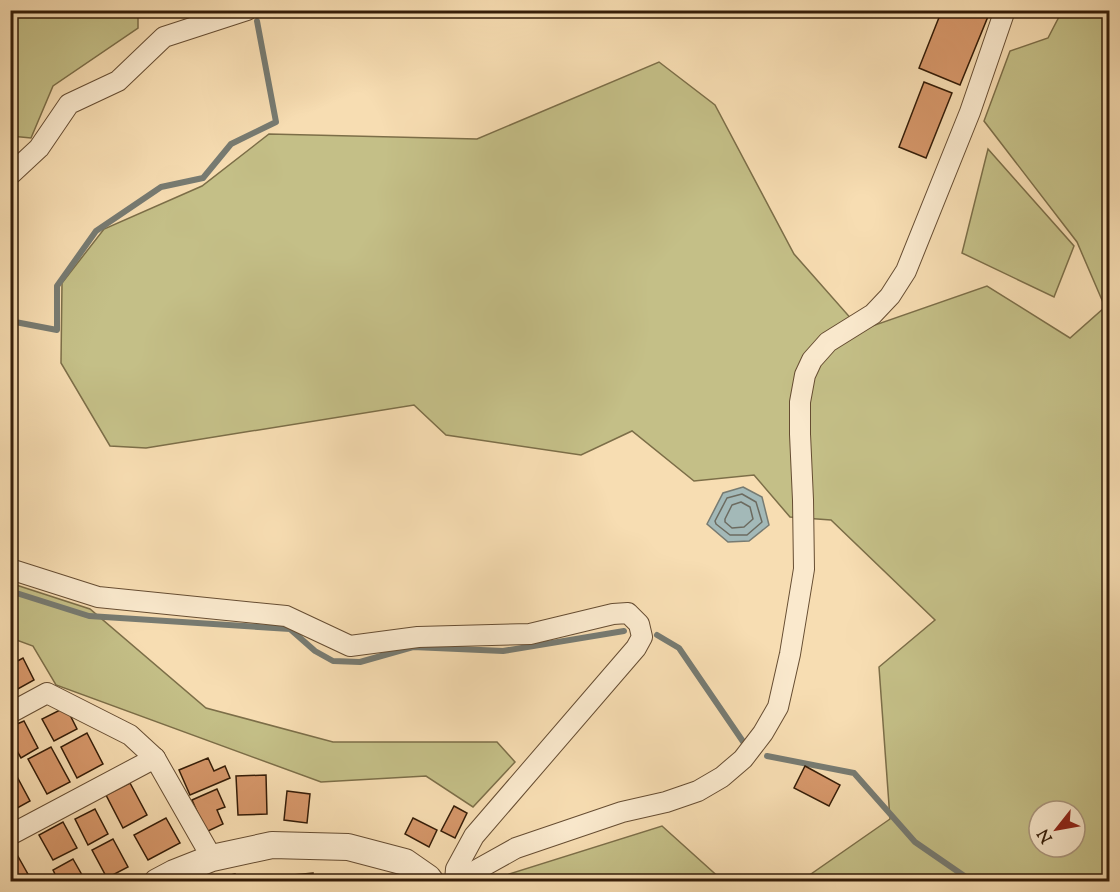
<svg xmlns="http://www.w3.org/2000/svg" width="1120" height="892" font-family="'Sorts Mill Goudy',serif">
  <rect width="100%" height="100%" fill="#f7ddb2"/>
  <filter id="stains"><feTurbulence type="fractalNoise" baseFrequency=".00333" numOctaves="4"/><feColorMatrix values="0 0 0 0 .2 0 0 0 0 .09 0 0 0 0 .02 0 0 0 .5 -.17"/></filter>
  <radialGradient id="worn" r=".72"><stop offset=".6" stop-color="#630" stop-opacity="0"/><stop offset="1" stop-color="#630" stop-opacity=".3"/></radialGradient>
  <g fill="#c4bf87" stroke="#7c6e48" stroke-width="1.5" fill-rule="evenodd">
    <path d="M 11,10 L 138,11 L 138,28 L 53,86 L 31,138 L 11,136 Z"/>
    <path d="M 1062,11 L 1109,11 L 1109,881 L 801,881 L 890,819 L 879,667 L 935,620 L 831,520 L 790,517 L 754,475 L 694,481 L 632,431 L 581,455 L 446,435 L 414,405 L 146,448 L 110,446 L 61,363 L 62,283 L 104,229 L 202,186 L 269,134 L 477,139 L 659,62 L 715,105 L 794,254 L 861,330 L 987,286 L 1070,338 L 1105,307 L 1077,242 L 984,121 L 1010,51 L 1048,38 ZM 1039,811 L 1075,811 L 1075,847 L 1039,847 Z"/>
    <path d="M 988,149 L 1074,246 L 1054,297 L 962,253 Z"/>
    <path d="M 10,583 L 90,609 L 206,708 L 333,742 L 497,742 L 515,762 L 473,807 L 426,776 L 321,782 L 56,685 L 33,646 L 11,638 Z"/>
    <path d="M 662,826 L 723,881 L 507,881 L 509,874 Z"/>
  </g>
  <path fill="#a3b9b8" stroke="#777b72" stroke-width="1.5" d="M 743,487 L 762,497 L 769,525 L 749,541 L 728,542 L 707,524 L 723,493 Z"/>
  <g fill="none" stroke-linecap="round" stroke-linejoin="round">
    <g stroke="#6c6b60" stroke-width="1.5">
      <path d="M 742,494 L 756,502 L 762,522 L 747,535 L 730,535 L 716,524 L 715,521 L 727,498 Z"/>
      <path d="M 741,502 L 750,507 L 753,519 L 744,527 L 732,528 L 725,522 L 725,519 L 732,505 Z"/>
    </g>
    <g stroke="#777b72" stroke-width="6">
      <path d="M 10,321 L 57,330 L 57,286 L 96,231 L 161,187 L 203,178 L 231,144 L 276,122 L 257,21"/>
      <path d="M 10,591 L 89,616 L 290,629 L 315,651 L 333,661 L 360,662 L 413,647 L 503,651 L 624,631"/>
      <path d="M 657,635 L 679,648 L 744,743"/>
      <path d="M 767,756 L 854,773 L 915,842 L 973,882"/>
    </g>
  </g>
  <g fill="#d6976a" stroke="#351d08" stroke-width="1.5">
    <path d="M 942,10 L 981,10 L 989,14 L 960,85 L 919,68 Z"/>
    <path d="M 924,82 L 952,93 L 926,158 L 899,147 Z"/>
    <path d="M 23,658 L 34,680 L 16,690 L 10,680 L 10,665 Z"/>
    <path d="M 66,707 L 77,729 L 54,741 L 42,719 Z"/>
    <path d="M 24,721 L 38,748 L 21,758 L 10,739 L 10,727 Z"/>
    <path d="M 87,733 L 103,764 L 77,778 L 61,747 Z"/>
    <path d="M 51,747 L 70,782 L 47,794 L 28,759 Z"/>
    <path d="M 208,758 L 214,771 L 225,766 L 230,778 L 190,795 L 179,770 Z"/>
    <path d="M 805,766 L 840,785 L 829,806 L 794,788 Z"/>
    <path d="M 14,771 L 30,801 L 10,812 L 10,773 Z"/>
    <path d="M 266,775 L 267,814 L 238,815 L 236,776 Z"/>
    <path d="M 130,783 L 147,815 L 123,828 L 106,795 Z"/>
    <path d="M 217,789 L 225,807 L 217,810 L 223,824 L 206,832 L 192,800 Z"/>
    <path d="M 287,791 L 310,794 L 307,823 L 284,820 Z"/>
    <path d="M 454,806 L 467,813 L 455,838 L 441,831 Z"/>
    <path d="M 95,809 L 108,834 L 88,845 L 75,819 Z"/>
    <path d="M 166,818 L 180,843 L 148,860 L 134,835 Z"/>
    <path d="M 413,818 L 437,830 L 429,847 L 405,834 Z"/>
    <path d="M 63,822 L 77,848 L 53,860 L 39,835 Z"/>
    <path d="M 113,839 L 128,867 L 107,878 L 92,850 Z"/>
    <path d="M 15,851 L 29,876 L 19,882 L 10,882 L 10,853 Z"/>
    <path d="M 73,859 L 86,882 L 59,882 L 53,870 Z"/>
    <path d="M 313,873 L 313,882 L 273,882 L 272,877 Z"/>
    <path d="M 235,874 L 238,882 L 223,882 L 222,877 Z"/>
  </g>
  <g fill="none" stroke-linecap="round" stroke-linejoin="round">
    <g stroke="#664d32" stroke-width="22">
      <g id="minor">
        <path d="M 10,175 L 39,148 L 69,104 L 118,81 L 164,37 L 247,10"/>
        <path d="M 10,569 L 98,597 L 286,616 L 350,646 L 418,637 L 530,634 L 613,614 L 628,613 L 639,624 L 642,637 L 636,648 L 474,836 L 456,869 L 455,881"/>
        <path d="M 10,713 L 47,693 L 130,735 L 155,758 L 212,858"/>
        <path d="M 10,835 L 155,758"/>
        <path d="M 455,882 L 516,848 L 622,812 L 666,802 L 698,791 L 722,777 L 743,759 L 763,733 L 778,707 L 790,654 L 804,569 L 803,500 L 800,434 L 800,402 L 805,375 L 812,360 L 828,342 L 873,314 L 890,296 L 906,271 L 970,112 L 1005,10"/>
      </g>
    </g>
    <g stroke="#664d32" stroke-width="28">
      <path id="tertiary" d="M 157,882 L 174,873 L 212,858 L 272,845 L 348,847 L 405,862 L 428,878 L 431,882"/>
    </g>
    <use href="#minor" stroke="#fae9cd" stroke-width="20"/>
    <use href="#tertiary" stroke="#fae9cd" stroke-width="26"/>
  </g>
  <rect width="1120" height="892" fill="none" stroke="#f7ddb2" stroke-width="36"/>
  <rect x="12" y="12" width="1096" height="868" fill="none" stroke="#351d08" stroke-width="3"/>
  <rect x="18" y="18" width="1084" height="856" fill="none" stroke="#351d08" stroke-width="1.5"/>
  <g transform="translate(1057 829) rotate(239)"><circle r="28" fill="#fae9cd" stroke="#ab977e" stroke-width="1.5"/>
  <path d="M0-4.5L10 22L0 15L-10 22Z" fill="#8f2418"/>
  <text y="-9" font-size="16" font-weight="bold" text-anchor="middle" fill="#351d08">N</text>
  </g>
  <rect width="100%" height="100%" filter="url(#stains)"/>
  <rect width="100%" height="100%" fill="url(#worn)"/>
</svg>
